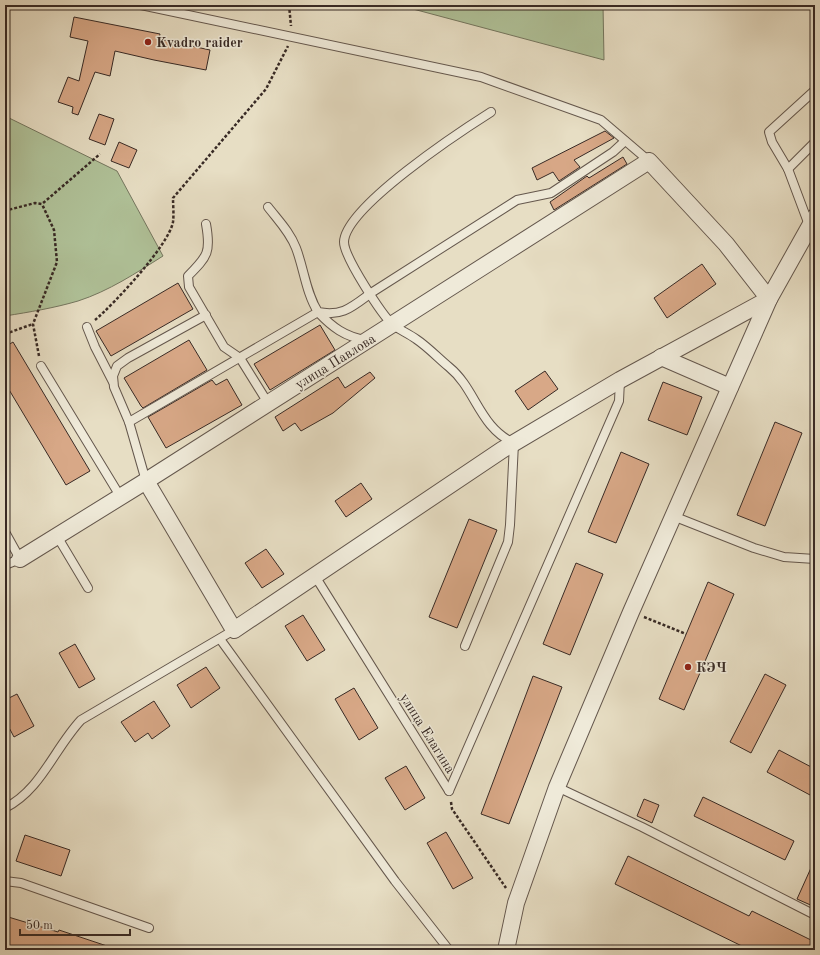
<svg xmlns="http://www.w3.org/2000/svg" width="820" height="955" font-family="'Old Standard TT',serif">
  <rect width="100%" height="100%" fill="#e7dec4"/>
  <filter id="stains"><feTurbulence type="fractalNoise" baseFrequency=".005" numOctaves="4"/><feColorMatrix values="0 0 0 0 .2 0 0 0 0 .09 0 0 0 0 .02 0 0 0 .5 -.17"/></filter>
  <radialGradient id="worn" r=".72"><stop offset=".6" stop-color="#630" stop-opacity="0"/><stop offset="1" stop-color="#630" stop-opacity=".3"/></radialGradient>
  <g fill="#b0c299" stroke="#74765f">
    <path d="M 398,5 L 603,5 L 604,60 Z"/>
    <path d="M 5,116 L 117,171 L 163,256 C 136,273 109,291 78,301 C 54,308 30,312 5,316 Z"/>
  </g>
  <g fill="#d8a887" stroke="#382a25">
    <path d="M 74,17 L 160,34 L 159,39 L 210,50 L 206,70 L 154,60 L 115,51 L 110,76 L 95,72 L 78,115 L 72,113 L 73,107 L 58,102 L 68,77 L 79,81 L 88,41 L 70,37 Z"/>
    <path d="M 99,114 L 114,119 L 105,145 L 89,139 Z"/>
    <path d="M 605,131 L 614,138 L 574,160 L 580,167 L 559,181 L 553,172 L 537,180 L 532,168 Z"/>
    <path d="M 119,142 L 137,150 L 129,168 L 111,161 Z"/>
    <path d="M 623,157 L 627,164 L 554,210 L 550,202 L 587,176 L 589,178 Z"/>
    <path d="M 702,264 L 716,284 L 667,318 L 654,298 Z"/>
    <path d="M 178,283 L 193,309 L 111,356 L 96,331 Z"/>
    <path d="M 320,325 L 335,350 L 270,390 L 254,364 Z"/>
    <path d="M 189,340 L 207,370 L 143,408 L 141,406 L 124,378 Z"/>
    <path d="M 13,342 L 90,471 L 66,485 L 5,383 L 5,347 Z"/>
    <path d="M 545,371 L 558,389 L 528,410 L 515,391 Z"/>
    <path d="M 370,372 L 375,378 L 333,413 L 301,431 L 295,423 L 283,431 L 275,417 L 338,377 L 345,388 Z"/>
    <path d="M 227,379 L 242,405 L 166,448 L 148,417 L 212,380 L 216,385 Z"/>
    <path d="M 663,382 L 702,397 L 687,435 L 648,420 Z"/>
    <path d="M 775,422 L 802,433 L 765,526 L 737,515 Z"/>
    <path d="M 621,452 L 649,464 L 616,543 L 588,532 Z"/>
    <path d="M 361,483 L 372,499 L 346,517 L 335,501 Z"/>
    <path d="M 469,519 L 497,530 L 457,628 L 429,617 Z"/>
    <path d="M 266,549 L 284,574 L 262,588 L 245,563 Z"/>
    <path d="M 576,563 L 603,574 L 570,655 L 543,644 Z"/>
    <path d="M 708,582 L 734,594 L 684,710 L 659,699 Z"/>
    <path d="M 303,615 L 325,650 L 307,661 L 285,626 Z"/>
    <path d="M 75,644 L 95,679 L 79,688 L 59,653 Z"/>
    <path d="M 206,667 L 220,688 L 191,708 L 177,685 Z"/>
    <path d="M 765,674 L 786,685 L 751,753 L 730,742 Z"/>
    <path d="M 533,676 L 562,687 L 509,824 L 481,814 Z"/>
    <path d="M 354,688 L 378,728 L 359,740 L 335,699 Z"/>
    <path d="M 17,694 L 34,726 L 14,737 L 5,720 L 5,700 Z"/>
    <path d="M 154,701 L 170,726 L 152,739 L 148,733 L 135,742 L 121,722 Z"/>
    <path d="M 779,750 L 815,769 L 815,786 L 810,795 L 767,772 Z"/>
    <path d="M 406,766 L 425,798 L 405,810 L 385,778 Z"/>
    <path d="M 703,797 L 794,841 L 785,860 L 694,816 Z"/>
    <path d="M 644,799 L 659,805 L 652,823 L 637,816 Z"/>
    <path d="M 446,832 L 473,878 L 453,889 L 427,843 Z"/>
    <path d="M 25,835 L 70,850 L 61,876 L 16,861 Z"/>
    <path d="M 628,856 L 749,916 L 752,911 L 815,942 L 815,950 L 750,950 L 615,884 Z"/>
    <path d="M 815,859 L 815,907 L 797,899 Z"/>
    <path d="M 5,916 L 58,932 L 59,930 L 113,948 L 113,950 L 26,950 L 5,944 Z"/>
  </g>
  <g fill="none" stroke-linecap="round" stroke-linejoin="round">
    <g stroke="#64574d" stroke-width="10">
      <g id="service">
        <path d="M 141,5 L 481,77 L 601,120 L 649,161"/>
        <path d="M 788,169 L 815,142"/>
        <path d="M 268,207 C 278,220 290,232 296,248 C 304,269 306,293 318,312 C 342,317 352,307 371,293 L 517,200 L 551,193 L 613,152 L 625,141"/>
        <path d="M 206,224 C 211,252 208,256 188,276 L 189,287 L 224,347 L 240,358 L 268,403"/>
        <path d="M 809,225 L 788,169 L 772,142 L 769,132 L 814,91"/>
        <path d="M 87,327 L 95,347 L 113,382"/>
        <path d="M 41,366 L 120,496"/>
        <path d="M 129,422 L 318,312 C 332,327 345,337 366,340"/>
        <path d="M 146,481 L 129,422 L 114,387 L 113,376 L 117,366 L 128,358 L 206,315"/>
        <path d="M 673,516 L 754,548 L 784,557 L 815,559"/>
        <path d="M 5,532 L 20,559 L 5,565"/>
        <path d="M 57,536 L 88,588"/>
        <path d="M 315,576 L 449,791"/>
        <path d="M 220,639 L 395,881 L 449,950"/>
        <path d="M 465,646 L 508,542 L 510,525 L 514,443 C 479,427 476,389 449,367 C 438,358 428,347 416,339 C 409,334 400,330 393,325 C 382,315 344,257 344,242 C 345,207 461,131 491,112"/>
        <path d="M 557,787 L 642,827 L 815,915"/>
        <path d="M 449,791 L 619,401 L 620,380"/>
        <path d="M 5,808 C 41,790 54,749 81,720 L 234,630"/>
        <path d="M 5,881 L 21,883 L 149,928"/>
      </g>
    </g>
    <g stroke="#64574d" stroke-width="18">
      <g id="minor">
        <path d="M 661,357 L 730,387"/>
        <path d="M 146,481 L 234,630 L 502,450 L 620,380 L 769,299"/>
        <path d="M 20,559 L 146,481 L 649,161 L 726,244 L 769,299"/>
        <path d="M 506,950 L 516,903 L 557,787 L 631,612 L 769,299 L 815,217"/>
      </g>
    </g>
    <g stroke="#382a25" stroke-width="2.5" stroke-dasharray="3 2" stroke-linecap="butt">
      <path d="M 289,5 L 291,26"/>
      <path d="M 5,208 L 8,210 L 35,203 L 42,204 L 100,154"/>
      <path d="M 95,320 C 114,304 169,245 173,222 C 174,215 173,205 173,198 L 266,89 L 288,46"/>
      <path d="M 5,334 L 33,324"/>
      <path d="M 39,356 L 33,324 L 57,262 L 54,230 L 42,204"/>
      <path d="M 644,617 L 686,634"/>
      <path d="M 451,802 L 452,809 L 506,888"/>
    </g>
    <use href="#service" stroke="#efead9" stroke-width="8"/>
    <use href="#minor" stroke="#efead9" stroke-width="16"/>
  </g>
  <g fill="#8f2418" stroke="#efead9" stroke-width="1.5">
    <circle cx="148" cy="42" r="4"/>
    <circle cx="688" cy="667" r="4"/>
  </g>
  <g text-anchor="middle" stroke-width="3" stroke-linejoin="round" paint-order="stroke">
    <g font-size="14" font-weight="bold" fill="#382a25" stroke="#efead9" text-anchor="start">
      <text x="156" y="47">Kvadro raider</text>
      <text x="696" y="672">КЭЧ</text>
    </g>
    <g font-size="14" fill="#382a25" stroke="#efead9">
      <text transform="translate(335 361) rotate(-32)" y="5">улица Павлова</text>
      <text transform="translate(428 733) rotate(58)" y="5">улица Елагина</text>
    </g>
  </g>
  <rect width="820" height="955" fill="none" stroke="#e7dec4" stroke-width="20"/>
  <rect x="6" y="6" width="808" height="943" fill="none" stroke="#382a25" stroke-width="2"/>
  <rect x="10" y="10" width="800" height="935" fill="none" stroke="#382a25"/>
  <path d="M20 929v6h110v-6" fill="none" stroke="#382a25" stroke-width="2"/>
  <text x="26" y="929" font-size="12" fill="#382a25" stroke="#efead9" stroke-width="3" paint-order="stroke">50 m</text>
  <rect width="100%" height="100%" filter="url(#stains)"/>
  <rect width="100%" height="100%" fill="url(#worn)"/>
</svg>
